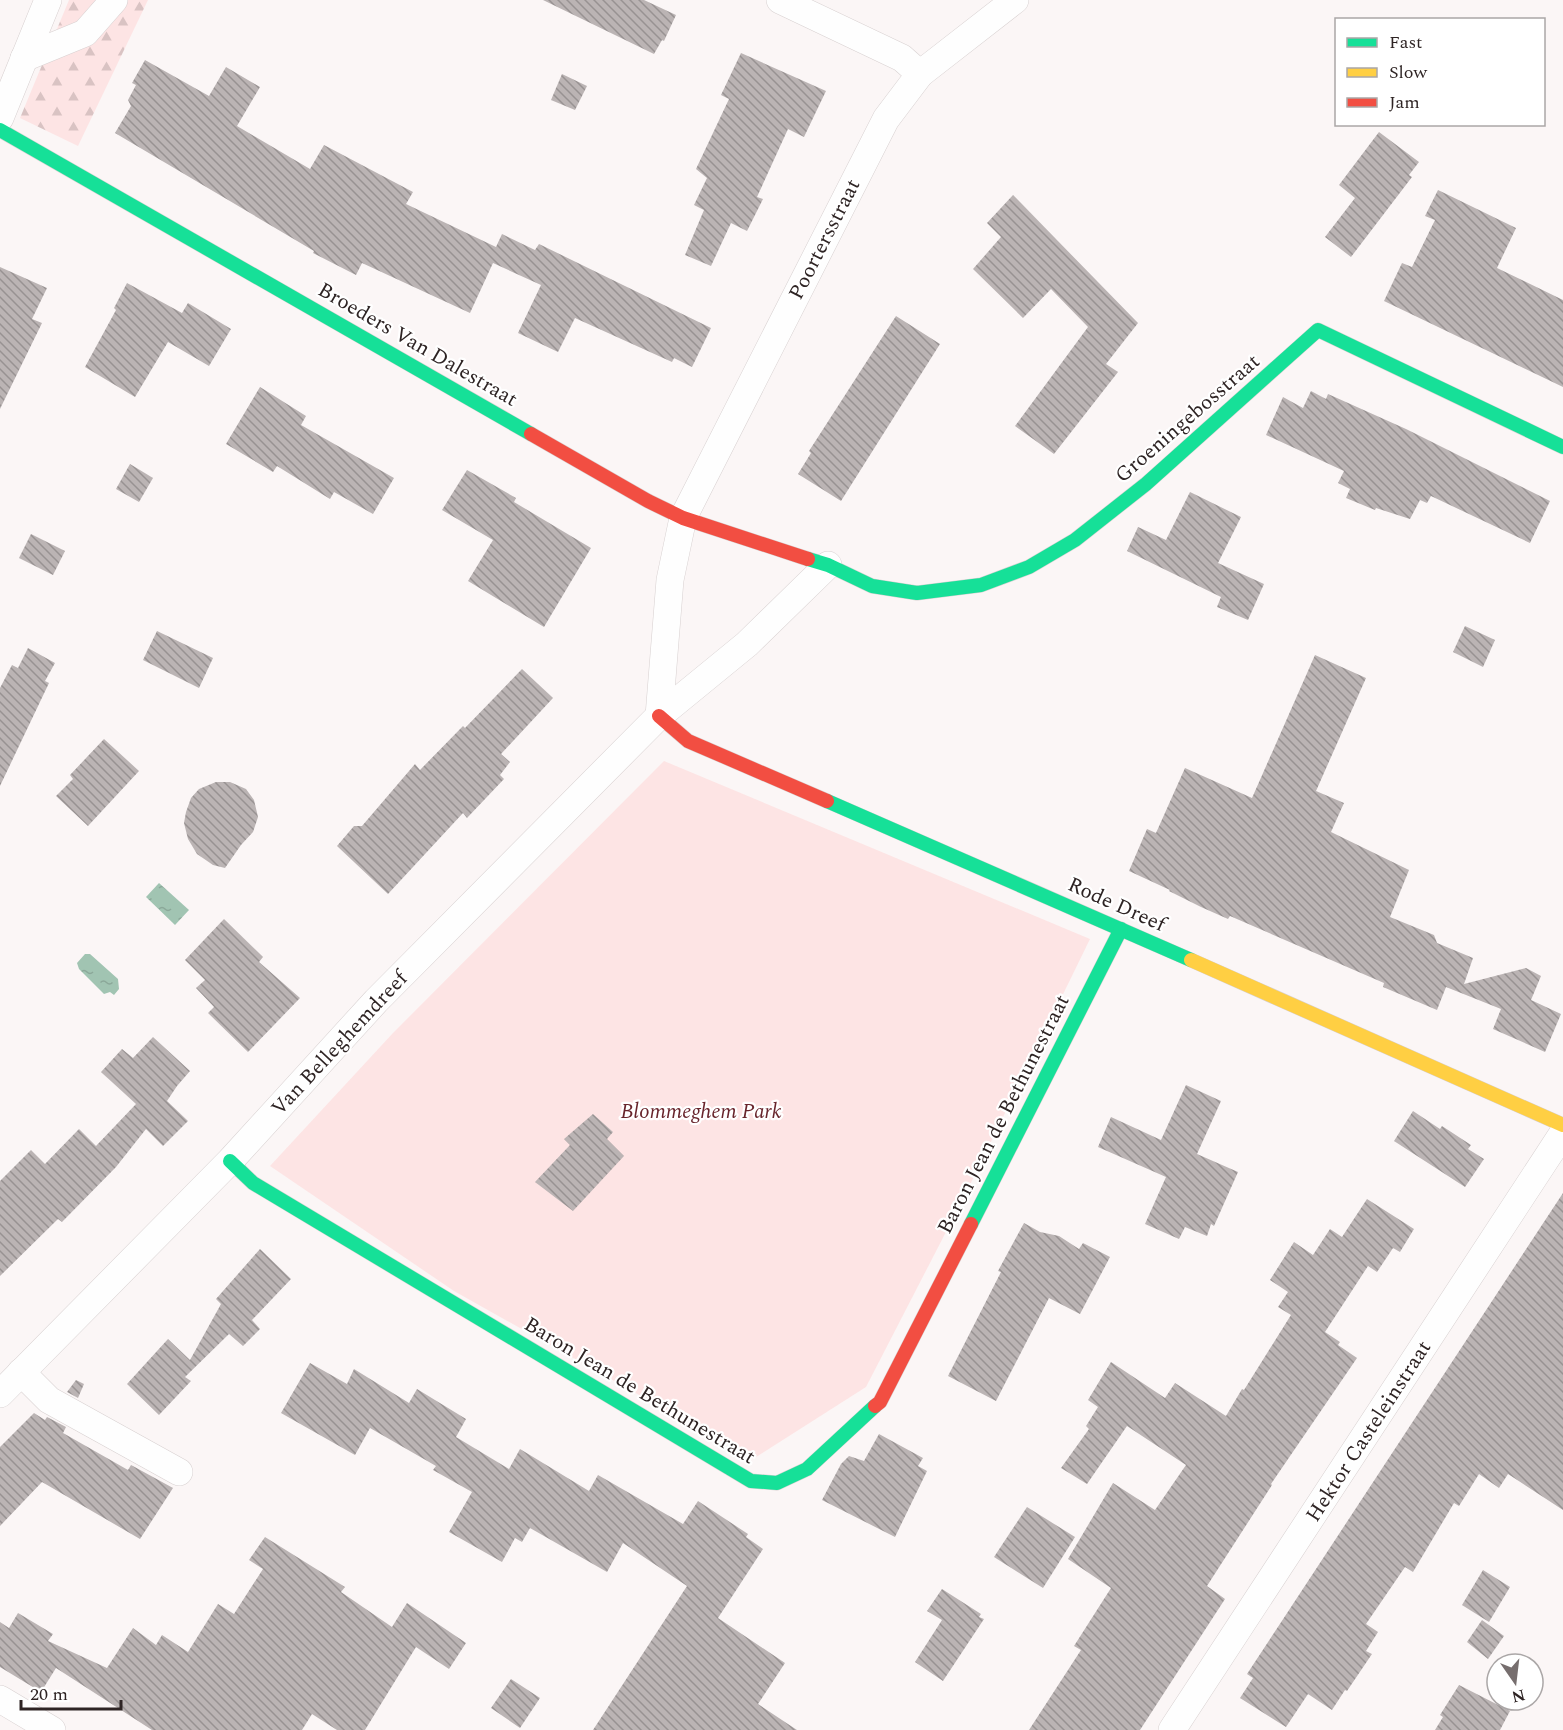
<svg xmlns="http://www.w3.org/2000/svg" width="1563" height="1730" font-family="Spectral,serif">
  <defs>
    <pattern id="forest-firs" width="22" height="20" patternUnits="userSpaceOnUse" patternTransform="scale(1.5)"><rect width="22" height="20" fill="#fde4e4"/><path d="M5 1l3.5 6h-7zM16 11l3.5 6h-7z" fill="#d9c3c3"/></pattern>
    <pattern id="water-ripples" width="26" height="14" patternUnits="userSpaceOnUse" patternTransform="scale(1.5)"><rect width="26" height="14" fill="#a1c4b2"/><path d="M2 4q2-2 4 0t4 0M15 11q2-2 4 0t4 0" fill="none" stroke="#8ba899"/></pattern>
    <pattern id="building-back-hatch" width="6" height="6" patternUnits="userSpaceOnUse" patternTransform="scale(1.5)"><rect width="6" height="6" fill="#bbb4b4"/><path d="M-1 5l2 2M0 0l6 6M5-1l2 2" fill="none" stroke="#989292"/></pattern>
  </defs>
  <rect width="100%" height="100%" fill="#fbf6f6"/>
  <path fill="url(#forest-firs)" d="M 69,0 L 148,0 L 78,146 L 20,118 Z"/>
  <path fill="#fde4e4" d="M 664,761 L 1090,939 L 964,1197 L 866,1387 L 753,1459 L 454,1291 L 270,1166 L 393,1033 Z"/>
  <g fill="url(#water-ripples)">
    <path d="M 159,883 L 189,910 L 175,925 L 146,897 Z"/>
    <path d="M 85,954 L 90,954 L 118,979 L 119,989 L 114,995 L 110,992 L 104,994 L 79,969 L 77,963 Z"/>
  </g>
  <g fill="url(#building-back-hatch)">
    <path d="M 543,0 L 644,0 L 676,15 L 664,41 L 662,40 L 654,54 Z"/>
    <path d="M 741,53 L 826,91 L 804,137 L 788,129 L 757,197 L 763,199 L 747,231 L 731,223 L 711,266 L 685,255 L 704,210 L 694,205 L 707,178 L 696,169 L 729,99 L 721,95 Z"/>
    <path d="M 145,60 L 209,96 L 226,67 L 260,87 L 237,126 L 310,169 L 324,145 L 413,192 L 406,204 L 496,247 L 502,234 L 535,250 L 539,244 L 711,328 L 692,367 L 674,358 L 672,362 L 575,318 L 558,352 L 518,333 L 541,285 L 493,263 L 470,313 L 362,263 L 356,275 L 313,253 L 314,251 L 115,133 L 131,106 L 128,100 L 136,85 L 132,83 Z"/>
    <path d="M 562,74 L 587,86 L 575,110 L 551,100 Z"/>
    <path d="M 1379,132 L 1419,162 L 1409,175 L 1412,177 L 1351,257 L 1325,237 L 1355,198 L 1339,185 Z"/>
    <path d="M 1438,190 L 1516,228 L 1497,268 L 1563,300 L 1563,387 L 1384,301 L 1402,263 L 1412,267 L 1435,220 L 1425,216 Z"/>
    <path d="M 1013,195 L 1138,323 L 1106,364 L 1118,372 L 1054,454 L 1015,426 L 1088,327 L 1051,289 L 1023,318 L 973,269 L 1001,237 L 987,223 Z"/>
    <path d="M 0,267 L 47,288 L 32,319 L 42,323 L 0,409 Z"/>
    <path d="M 127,283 L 182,313 L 188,303 L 231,329 L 209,366 L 168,342 L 135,397 L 85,367 L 116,310 L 114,308 Z"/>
    <path d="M 896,316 L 940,344 L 841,501 L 798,474 L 811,453 L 809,451 Z"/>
    <path d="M 260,387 L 306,416 L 301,425 L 394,478 L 373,514 L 334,492 L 330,499 L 277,466 L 273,472 L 226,444 Z"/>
    <path d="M 1311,391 L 1326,399 L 1328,394 L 1406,429 L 1550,501 L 1530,543 L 1431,496 L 1427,503 L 1420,500 L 1410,519 L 1376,508 L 1375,510 L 1346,498 L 1350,489 L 1338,483 L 1344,471 L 1266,435 L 1283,397 L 1303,408 Z"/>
    <path d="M 130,464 L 153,478 L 139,502 L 116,489 Z"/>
    <path d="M 467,470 L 516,498 L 514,502 L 591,548 L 544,627 L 468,581 L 493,540 L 442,510 Z"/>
    <path d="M 1190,492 L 1241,517 L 1218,563 L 1264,584 L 1248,620 L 1217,607 L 1221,597 L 1127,551 L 1138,527 L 1166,540 Z"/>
    <path d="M 31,534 L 65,551 L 53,575 L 19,558 Z"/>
    <path d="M 1465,626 L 1495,640 L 1483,667 L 1453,652 Z"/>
    <path d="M 157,631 L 213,658 L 199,688 L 143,660 Z"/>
    <path d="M 28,648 L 55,663 L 45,681 L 49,683 L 0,786 L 0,688 L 12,665 L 18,668 Z"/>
    <path d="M 1315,655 L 1366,678 L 1316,791 L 1344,803 L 1331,832 L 1409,870 L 1390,917 L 1434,935 L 1437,943 L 1473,958 L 1464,984 L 1526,968 L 1541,976 L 1531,1000 L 1561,1014 L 1545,1052 L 1493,1029 L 1501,1009 L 1446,987 L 1437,1010 L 1383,987 L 1384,983 L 1230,916 L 1228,919 L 1201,907 L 1169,891 L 1170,890 L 1129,871 L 1147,829 L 1156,833 L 1185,768 L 1252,798 Z"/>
    <path d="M 522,669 L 553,698 L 501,754 L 510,762 L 500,775 L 504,779 L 467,818 L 463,813 L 388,894 L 337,846 L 354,826 L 362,826 L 415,764 L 420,770 L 463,726 L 465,728 Z"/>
    <path d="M 104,739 L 139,771 L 88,826 L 56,796 L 73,779 L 70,775 Z"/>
    <path d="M 216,782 L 230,782 L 246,789 L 254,800 L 258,817 L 253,832 L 241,845 L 225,868 L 213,865 L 197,854 L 188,839 L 184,823 L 186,812 L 191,798 L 199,789 Z"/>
    <path d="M 224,919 L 263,957 L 259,962 L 300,998 L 248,1052 L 208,1013 L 214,1007 L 196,988 L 205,980 L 185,960 Z"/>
    <path d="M 153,1037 L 190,1071 L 177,1086 L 167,1101 L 188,1121 L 163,1146 L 146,1129 L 116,1167 L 62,1222 L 58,1219 L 0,1276 L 0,1181 L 31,1150 L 45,1164 L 79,1129 L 96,1146 L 136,1104 L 101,1072 L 122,1049 L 133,1058 Z"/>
    <path d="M 1186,1085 L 1221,1101 L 1197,1154 L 1238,1172 L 1214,1226 L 1211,1224 L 1207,1236 L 1185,1227 L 1179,1239 L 1145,1224 L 1166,1177 L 1098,1147 L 1111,1117 L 1161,1140 Z"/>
    <path d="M 1413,1111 L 1440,1129 L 1442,1126 L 1471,1145 L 1468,1149 L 1484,1159 L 1465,1187 L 1394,1141 Z"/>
    <path d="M 593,1114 L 613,1132 L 607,1139 L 624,1156 L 573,1211 L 535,1182 L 570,1145 L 564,1139 Z"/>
    <path d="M 1563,1193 L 1563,1510 L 1508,1474 L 1499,1488 L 1479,1474 L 1459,1506 L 1454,1503 L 1413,1572 L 1405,1567 L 1366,1624 L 1378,1632 L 1366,1651 L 1372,1654 L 1347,1691 L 1345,1690 L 1332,1710 L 1308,1694 L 1286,1727 L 1240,1698 L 1253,1678 L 1247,1674 Z"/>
    <path d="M 1367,1199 L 1414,1229 L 1400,1252 L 1393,1248 L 1377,1272 L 1368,1266 L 1325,1332 L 1340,1342 L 1338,1345 L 1357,1358 L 1271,1484 L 1272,1485 L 1207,1586 L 1225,1599 L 1140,1730 L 1029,1730 L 1081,1650 L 1074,1646 L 1111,1588 L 1068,1559 L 1113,1483 L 1155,1510 L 1186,1465 L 1127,1426 L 1087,1484 L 1061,1468 L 1089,1429 L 1086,1426 L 1098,1407 L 1088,1400 L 1111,1362 L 1165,1398 L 1175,1383 L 1226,1416 L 1242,1389 L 1244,1390 L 1291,1315 L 1278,1307 L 1288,1292 L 1270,1280 L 1294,1242 L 1313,1255 L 1330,1229 L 1342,1237 Z"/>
    <path d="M 1024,1223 L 1040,1232 L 1059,1236 L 1079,1249 L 1083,1243 L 1110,1257 L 1080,1314 L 1049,1298 L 996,1401 L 948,1376 L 1001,1272 L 998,1271 Z"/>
    <path d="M 260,1249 L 291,1279 L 252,1320 L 260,1329 L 243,1346 L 229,1334 L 185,1377 L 191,1381 L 159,1415 L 127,1384 L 168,1339 L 190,1360 L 221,1304 L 216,1299 Z"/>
    <path d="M 310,1363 L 347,1384 L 354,1369 L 409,1403 L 417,1389 L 466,1419 L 456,1437 L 509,1469 L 520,1449 L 589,1491 L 598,1475 L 683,1524 L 698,1501 L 748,1534 L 746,1537 L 763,1549 L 718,1618 L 785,1663 L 758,1704 L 797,1730 L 593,1730 L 687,1586 L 623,1543 L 607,1572 L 530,1528 L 522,1542 L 515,1538 L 502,1562 L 449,1532 L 472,1492 L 433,1470 L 436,1466 L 370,1428 L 355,1455 L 281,1413 Z"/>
    <path d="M 76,1380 L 84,1384 L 78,1398 L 67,1392 Z"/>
    <path d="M 34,1413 L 45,1420 L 47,1417 L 66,1427 L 63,1433 L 128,1470 L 131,1465 L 173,1488 L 140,1539 L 42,1482 L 0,1526 L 0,1447 Z"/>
    <path d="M 879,1434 L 923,1458 L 918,1466 L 927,1471 L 895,1537 L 822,1500 L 841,1464 L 849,1456 L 864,1461 Z"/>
    <path d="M 1027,1507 L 1075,1537 L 1043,1588 L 994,1557 Z"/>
    <path d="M 265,1537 L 345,1587 L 341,1592 L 392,1627 L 407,1603 L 466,1643 L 449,1669 L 416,1647 L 365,1730 L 337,1730 L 312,1714 L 302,1730 L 152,1730 L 56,1668 L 41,1692 L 0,1667 L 0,1622 L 9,1628 L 18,1613 L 53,1634 L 48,1641 L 107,1668 L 133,1628 L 156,1645 L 162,1635 L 188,1652 L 218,1604 L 234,1614 L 263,1569 L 249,1560 Z"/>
    <path d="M 1483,1570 L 1510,1587 L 1489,1622 L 1462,1605 Z"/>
    <path d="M 942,1589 L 981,1614 L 979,1617 L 984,1619 L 943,1681 L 915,1662 L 942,1620 L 927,1611 Z"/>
    <path d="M 1482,1620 L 1504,1636 L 1488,1659 L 1467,1642 Z"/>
    <path d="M 511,1679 L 540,1698 L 520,1728 L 491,1708 Z"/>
    <path d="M 1459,1685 L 1510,1711 L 1500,1730 L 1435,1730 L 1443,1717 L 1440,1715 Z"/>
  </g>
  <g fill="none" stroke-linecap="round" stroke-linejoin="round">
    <g stroke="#d8d1d1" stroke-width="28">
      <g id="street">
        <path d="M 780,0 L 902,58 L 920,74"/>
        <path d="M 24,58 L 85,33 L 114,0"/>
        <path d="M 0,118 L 48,0"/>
        <path d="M 659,716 L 670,580 L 683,518 L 886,119 L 920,74 L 1015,0"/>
        <path d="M 21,1372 L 49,1400 L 179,1472"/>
        <path d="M 0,1394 L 230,1161 L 376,1001 L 659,716 L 747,644 L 828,565"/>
        <path d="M 0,1699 L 52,1730"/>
        <path d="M 1172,1730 L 1563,1133"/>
      </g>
    </g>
    <g stroke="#d8d1d1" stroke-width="15">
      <g id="fast">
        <path d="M 0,130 L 531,434"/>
        <path d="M 808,559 L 828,565 L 872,586 L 917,593 L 981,585 L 1029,567 L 1075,540 L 1146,484 L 1318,330 L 1563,447"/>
        <path d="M 827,801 L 1191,960"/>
        <path d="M 230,1161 L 253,1183 L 751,1481 L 777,1483 L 807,1469 L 875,1406"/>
        <path d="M 971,1224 L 1121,929"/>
      </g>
    </g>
    <g stroke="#d8d1d1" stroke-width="15">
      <path id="slow" d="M 1191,960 L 1563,1125"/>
    </g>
    <g stroke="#d8d1d1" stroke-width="15">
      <g id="jam">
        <path d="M 531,434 L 648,501 L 683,518 L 808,559"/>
        <path d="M 659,716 L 688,741 L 827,801"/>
        <path d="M 875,1406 L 880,1402 L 971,1224"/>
      </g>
    </g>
    <use href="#street" stroke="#fefefe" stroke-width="27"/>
    <use href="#fast" stroke="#16e098" stroke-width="14"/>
    <use href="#slow" stroke="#ffcf43" stroke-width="14"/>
    <use href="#jam" stroke="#f24e42" stroke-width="14"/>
  </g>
  <g text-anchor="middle" stroke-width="4.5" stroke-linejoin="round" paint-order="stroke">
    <g font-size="21" fill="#2e2424" stroke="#fff">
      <text transform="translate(824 239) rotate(-63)" y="7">Poortersstraat</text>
      <text transform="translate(418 344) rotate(30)" y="7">Broeders Van Dalestraat</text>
      <text transform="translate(1187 418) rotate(-41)" y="7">Groeningebosstraat</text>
      <text transform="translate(1117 904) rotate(24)" y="7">Rode Dreef</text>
      <text transform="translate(339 1043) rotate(-47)" y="7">Van Belleghemdreef</text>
      <text transform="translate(1003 1114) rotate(-63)" y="7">Baron Jean de Bethunestraat</text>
      <text transform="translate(640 1390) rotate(31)" y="7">Baron Jean de Bethunestraat</text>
      <text transform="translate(1368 1431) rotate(-57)" y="7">Hektor Casteleinstraat</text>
    </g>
    <g font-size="21" font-style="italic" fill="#68252c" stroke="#fff">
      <text x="701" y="1118">Blommeghem Park</text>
    </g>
  </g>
  <rect x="1335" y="18" width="210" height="108" fill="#ffffff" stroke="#aba7a7" stroke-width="1.5"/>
  <rect x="1347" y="38" width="30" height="9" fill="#16e098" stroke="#aba7a7" stroke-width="1.5"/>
  <text x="1389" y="48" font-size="18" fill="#2e2424">Fast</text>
  <rect x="1347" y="68" width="30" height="9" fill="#ffcf43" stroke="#aba7a7" stroke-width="1.5"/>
  <text x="1389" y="78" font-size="18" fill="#2e2424">Slow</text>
  <rect x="1347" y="98" width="30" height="9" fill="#f24e42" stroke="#aba7a7" stroke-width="1.5"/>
  <text x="1389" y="108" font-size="18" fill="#2e2424">Jam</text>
  <g transform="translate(1515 1682) rotate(166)"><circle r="28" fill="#ffffff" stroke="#aba7a7" stroke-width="1.5"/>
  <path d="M0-4.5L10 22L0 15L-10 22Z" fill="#766e6e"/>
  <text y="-9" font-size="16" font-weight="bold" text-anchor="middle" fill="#2e2424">N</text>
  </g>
  <path d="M21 1700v9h100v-9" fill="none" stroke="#2e2424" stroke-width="3"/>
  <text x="30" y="1700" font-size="18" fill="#2e2424" stroke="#ffffff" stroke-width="4.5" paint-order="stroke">20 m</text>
</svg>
